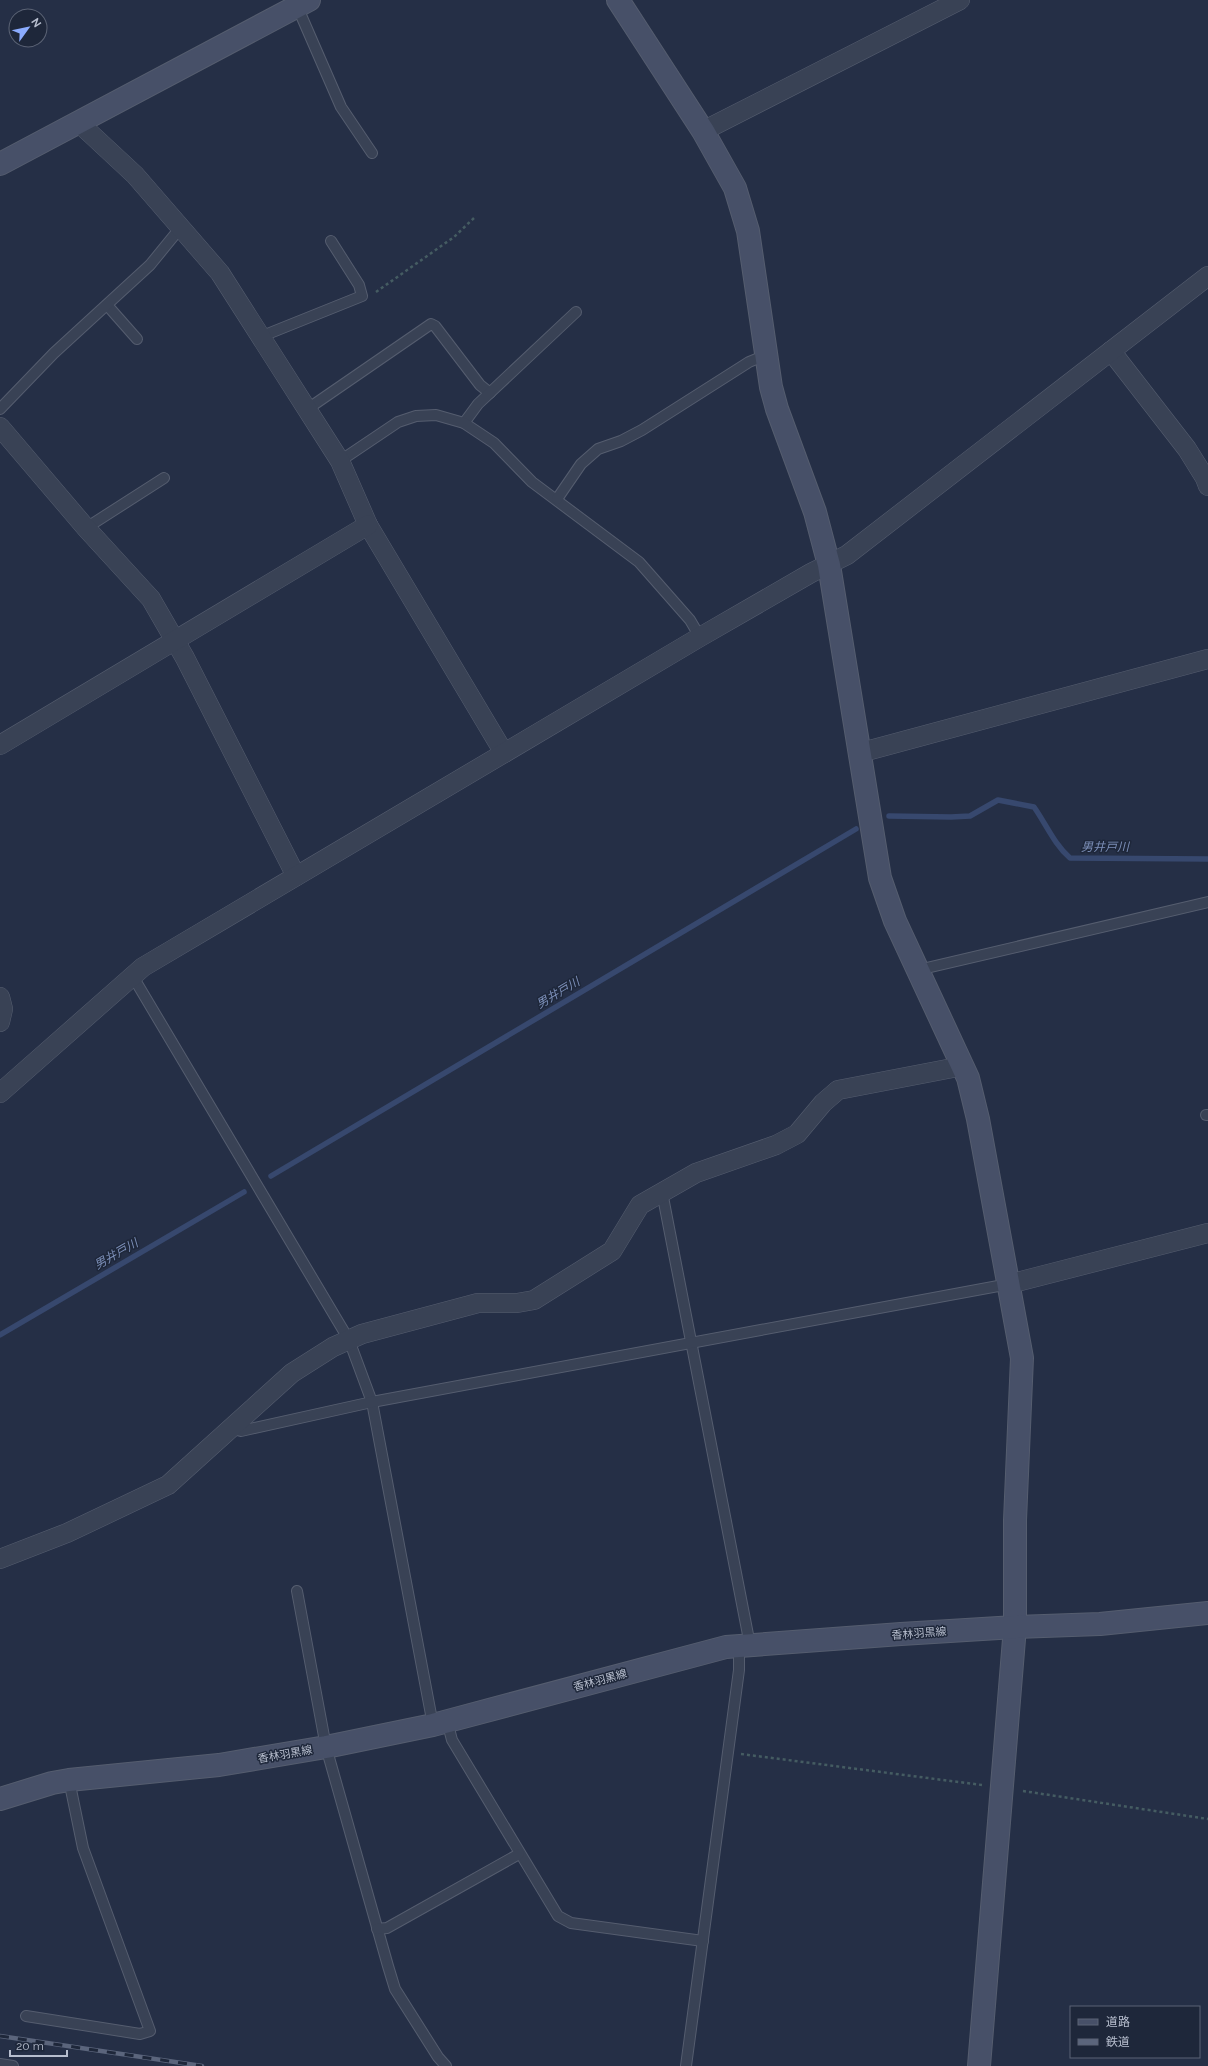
<svg xmlns="http://www.w3.org/2000/svg" width="1208" height="2066" font-family="Raleway,'Noto Sans JP',sans-serif">
  <rect width="100%" height="100%" fill="#252f46"/>
  <g fill="none" stroke-linecap="round" stroke-linejoin="round">
    <g stroke="#37486e" stroke-width="5.5">
      <path d="M 889,816 L 951,817 L 970,816 L 998,800 L 1034,807 C 1046,824 1054,844 1070,858 L 1208,859"/>
      <path d="M 271,1176 L 856,829"/>
      <path d="M 0,1335 L 244,1192"/>
    </g>
    <g stroke="#555d6f" stroke-width="12">
      <g id="lane">
        <path d="M 297,6 L 341,107 L 372,153"/>
        <path d="M 107,305 L 137,339"/>
        <path d="M 260,337 L 362,296 L 359,285 L 331,241"/>
        <path d="M 0,409 L 54,353 L 150,265 L 181,227"/>
        <path d="M 306,410 L 431,324 L 435,326 L 480,385 L 490,393"/>
        <path d="M 464,423 L 478,404 L 576,312"/>
        <path d="M 340,461 L 398,422 L 416,416 L 436,415 L 464,423 L 494,443 L 532,482 L 639,562 L 690,620 L 700,637"/>
        <path d="M 557,499 L 581,464 L 598,449 L 621,441 L 642,430 L 749,362 L 766,355"/>
        <path d="M 86,528 L 164,478"/>
        <path d="M 918,970 L 1208,902"/>
        <path d="M 132,975 L 349,1340 L 372,1402 L 433,1725"/>
        <path d="M 1206,1115 L 1208,1115"/>
        <path d="M 662,1192 L 750,1645"/>
        <path d="M 229,1428 L 241,1431 L 372,1402 L 1009,1284"/>
        <path d="M 297,1591 L 326,1747 L 388,1966 L 395,1989 L 438,2057 L 446,2066"/>
        <path d="M 447,1721 L 452,1740 L 558,1916 L 571,1923 L 703,1941"/>
        <path d="M 377,1929 L 387,1928 L 519,1854"/>
        <path d="M 26,2016 L 140,2034 L 150,2031 L 83,1848 L 69,1780"/>
        <path d="M 0,2064 L 13,2066"/>
        <path d="M 686,2066 L 739,1670 L 739,1646"/>
      </g>
    </g>
    <g stroke="#555d6f" stroke-width="20">
      <g id="street">
        <path d="M 78,122 L 135,175 L 220,273 L 340,461 L 368,525 L 504,753"/>
        <path d="M 703,131 L 960,0"/>
        <path d="M 1111,351 L 1187,449 L 1205,478 L 1208,486"/>
        <path d="M 0,427 L 86,528 L 151,599 L 185,658 L 296,876"/>
        <path d="M 0,745 L 368,525"/>
        <path d="M 859,753 L 1208,659"/>
        <path d="M 0,997 L 3,1009 L 0,1022"/>
        <path d="M 0,1093 L 143,967 L 700,637 L 811,573 L 847,555 L 1208,276"/>
        <path d="M 1009,1284 L 1208,1233"/>
        <path d="M 0,1559 L 67,1533 L 168,1485 L 292,1373 L 333,1347 L 362,1334 L 478,1303 L 517,1303 L 534,1300 L 612,1251 L 640,1205 L 696,1173 L 776,1145 L 797,1134 L 823,1103 L 838,1090 L 963,1066"/>
      </g>
    </g>
    <g stroke="#555d6f" stroke-width="24">
      <g id="secondary">
        <path d="M 618,0 L 703,131 L 735,188 L 748,231 L 771,387 L 777,409 L 815,512 L 829,565 L 880,878 L 895,921 L 968,1078 L 978,1119 L 1022,1358 L 1015,1520 L 1015,1627 L 979,2066"/>
        <path d="M 0,164 L 309,0"/>
        <path d="M 0,1799 L 52,1783 L 69,1780 L 219,1765 L 326,1747 L 433,1725 L 726,1647 L 901,1634 L 1015,1627 L 1100,1624 L 1208,1613"/>
      </g>
    </g>
    <g stroke="#455c62" stroke-width="2.5" stroke-dasharray="3 3" stroke-linecap="butt">
      <path d="M 376,292 L 454,237 L 475,217"/>
      <path d="M 741,1754 L 982,1785"/>
      <path d="M 1023,1791 L 1208,1819"/>
    </g>
    <use href="#lane" stroke="#394255" stroke-width="10"/>
    <use href="#street" stroke="#394255" stroke-width="19"/>
    <use href="#secondary" stroke="#475068" stroke-width="22"/>
    <g stroke="#5b657c" stroke-width="4.5">
      <path id="rail" d="M 0,2036 L 202,2066"/>
    </g>
    <use href="#rail" stroke="#1e273a" stroke-width="3" stroke-dasharray="9" stroke-linecap="butt"/>
  </g>
  <g text-anchor="middle" stroke-width="3" stroke-linejoin="round" paint-order="stroke">
    <g font-size="11" fill="#b7bece" stroke="#1e273a">
      <text transform="translate(919 1633) rotate(-4)" y="4">香林羽黒線</text>
      <text transform="translate(600 1680) rotate(-15)" y="4">香林羽黒線</text>
      <text transform="translate(285 1754) rotate(-10)" y="4">香林羽黒線</text>
    </g>
    <g font-size="12" font-style="italic" fill="#7c8fb8" stroke="#1e273a">
      <text x="1105" y="851">男井戸川</text>
      <text transform="translate(558 993) rotate(-31)" y="4">男井戸川</text>
      <text transform="translate(116 1254) rotate(-30)" y="4">男井戸川</text>
    </g>
  </g>
  <rect x="1070" y="2006" width="130" height="52" fill="#1e273a" stroke="#5b6375"/>
  <rect x="1078" y="2019" width="20" height="6" fill="#475068" stroke="#5b6375"/>
  <text x="1106" y="2026" font-size="12" fill="#b7bece">道路</text>
  <rect x="1078" y="2039" width="20" height="6" fill="#5b657c" stroke="#5b6375"/>
  <text x="1106" y="2046" font-size="12" fill="#b7bece">鉄道</text>
  <g transform="translate(28 28) rotate(57)"><circle r="19" fill="#1e273a" stroke="#5b6375"/>
  <path d="M0-3L7 15L0 10L-7 15Z" fill="#8bacff"/>
  <text y="-6" font-size="11" font-weight="bold" text-anchor="middle" fill="#b7bece">N</text>
  </g>
  <path d="M10 2050v6h57v-6" fill="none" stroke="#b7bece" stroke-width="2"/>
  <text x="16" y="2050" font-size="12" fill="#b7bece" stroke="#1e273a" stroke-width="3" paint-order="stroke">20 m</text>
</svg>
